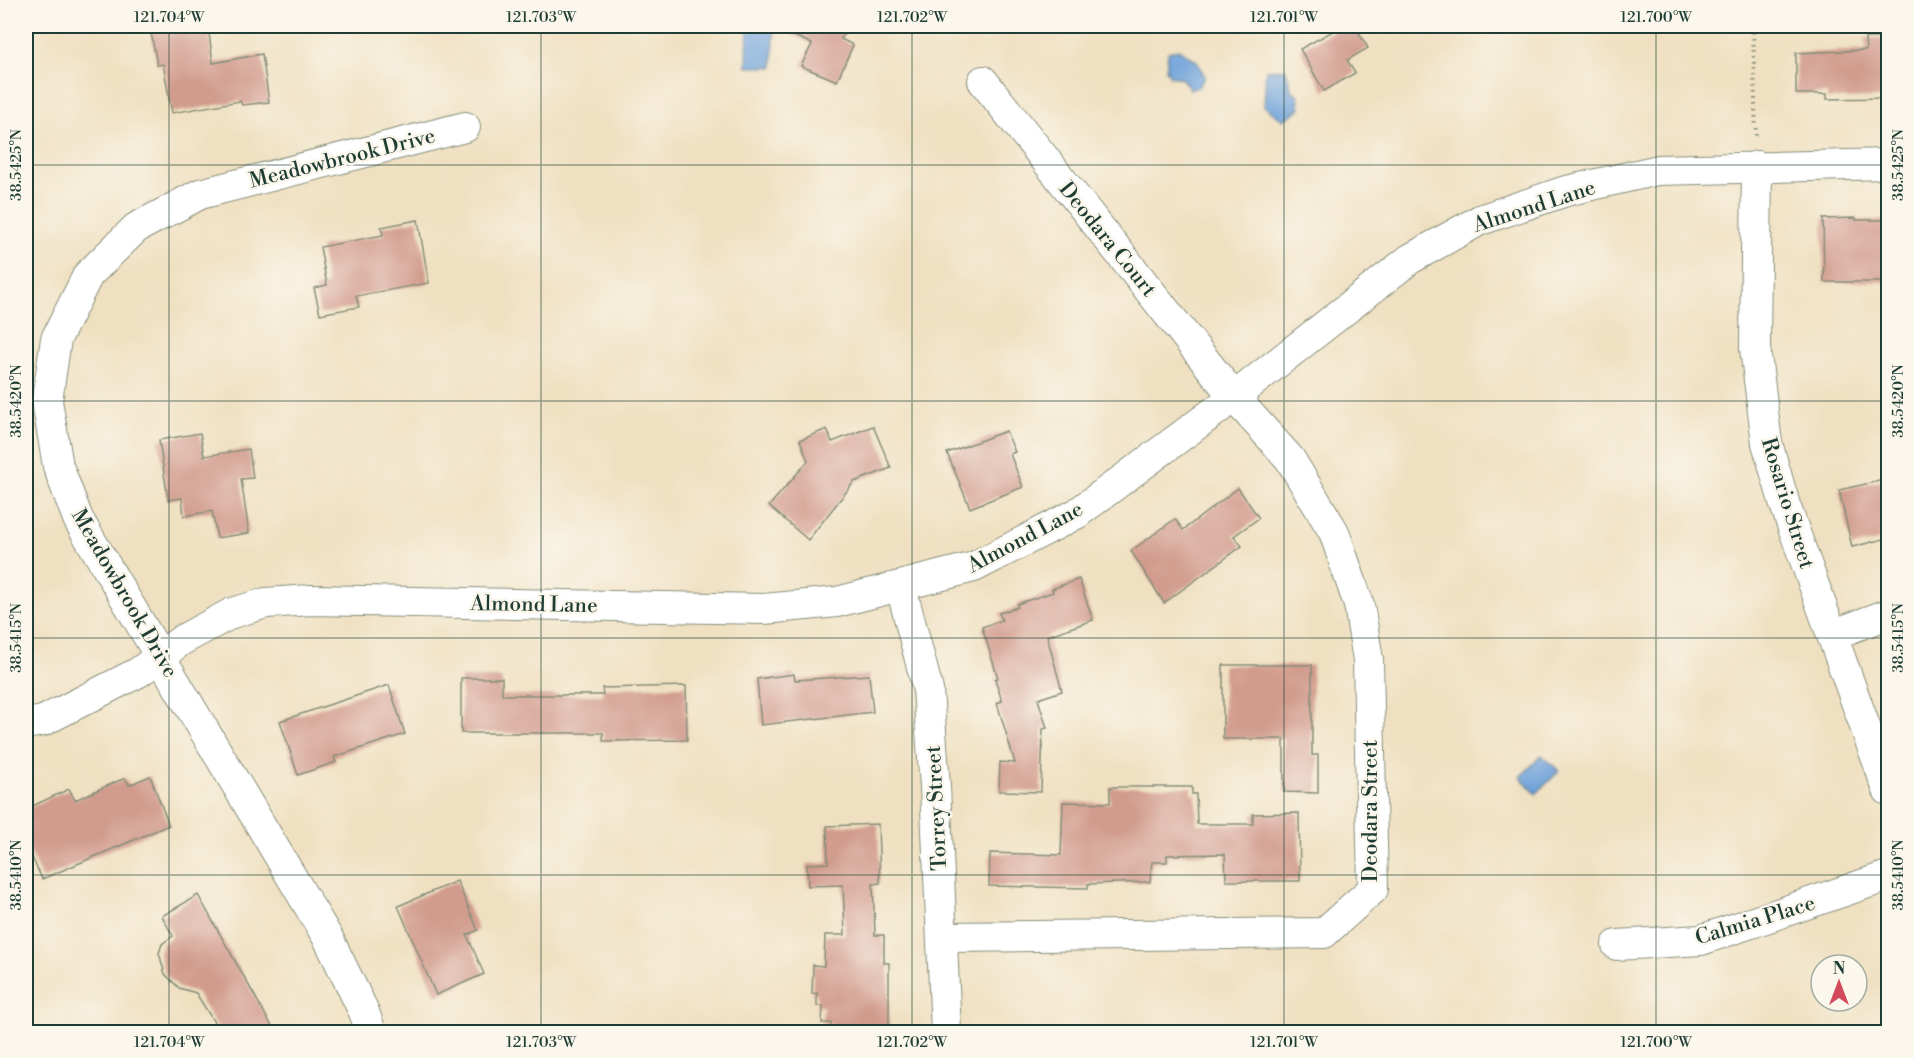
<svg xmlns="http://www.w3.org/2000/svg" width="1914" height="1058" font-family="'Libre Bodoni',serif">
  <rect width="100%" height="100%" fill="#fbf7ec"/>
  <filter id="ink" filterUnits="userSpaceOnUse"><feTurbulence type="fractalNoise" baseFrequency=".0167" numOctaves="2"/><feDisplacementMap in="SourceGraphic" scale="12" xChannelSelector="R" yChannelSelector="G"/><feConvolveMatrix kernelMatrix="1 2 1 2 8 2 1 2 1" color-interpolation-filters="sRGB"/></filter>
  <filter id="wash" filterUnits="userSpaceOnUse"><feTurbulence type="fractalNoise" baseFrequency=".008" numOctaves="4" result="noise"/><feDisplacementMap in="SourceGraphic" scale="24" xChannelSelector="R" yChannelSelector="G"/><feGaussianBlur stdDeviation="1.35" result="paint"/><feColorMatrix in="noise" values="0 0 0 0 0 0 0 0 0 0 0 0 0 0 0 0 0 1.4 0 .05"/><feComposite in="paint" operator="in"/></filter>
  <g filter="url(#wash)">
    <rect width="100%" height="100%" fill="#efe0c1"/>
    <g fill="#6ea1d9" stroke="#466f86" stroke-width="1.5">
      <path d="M 748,26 L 774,26 L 773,67 L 747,67 Z"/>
      <path d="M 1178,49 L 1197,61 L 1205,77 L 1198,87 L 1190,89 L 1181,78 L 1170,76 L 1166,69 L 1168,52 Z"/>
      <path d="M 1286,69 L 1291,90 L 1298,95 L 1300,109 L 1283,120 L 1264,106 L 1266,70 Z"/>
      <path d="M 1542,755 L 1559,771 L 1536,794 L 1520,777 Z"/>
    </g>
    <g id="blocks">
      <g fill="#d19b8d">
        <path d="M 199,26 L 208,26 L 213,63 L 262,54 L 269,102 L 242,105 L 240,101 L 172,113 L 163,64 L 157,65 L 151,33 Z"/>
        <path d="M 773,26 L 848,26 L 841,39 L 853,45 L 837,81 L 801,66 L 812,44 Z"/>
        <path d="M 1342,26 L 1355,26 L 1368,48 L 1347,60 L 1355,73 L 1324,91 L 1300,49 Z"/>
        <path d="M 1865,38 L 1888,38 L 1888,98 L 1827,99 L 1827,94 L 1796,94 L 1796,53 L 1866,50 Z"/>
        <path d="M 1856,218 L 1856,220 L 1888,220 L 1888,282 L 1824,282 L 1823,219 Z"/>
        <path d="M 418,220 L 429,283 L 356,296 L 359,307 L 320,314 L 314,288 L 327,285 L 320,247 L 383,235 L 381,227 Z"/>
        <path d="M 873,426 L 891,468 L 854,482 L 808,540 L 769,506 L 808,461 L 800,440 L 827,429 L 832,442 Z"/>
        <path d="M 1006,431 L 1015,452 L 1010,454 L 1023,487 L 970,508 L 947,453 Z"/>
        <path d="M 200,433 L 204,456 L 249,449 L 253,478 L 241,479 L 249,533 L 217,538 L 212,511 L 184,516 L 182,498 L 168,500 L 159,440 Z"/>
        <path d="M 1888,479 L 1888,538 L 1852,547 L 1839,490 Z"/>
        <path d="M 1238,488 L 1259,518 L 1234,536 L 1242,546 L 1164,603 L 1131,551 L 1175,519 L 1183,530 Z"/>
        <path d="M 1079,579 L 1093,620 L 1047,636 L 1062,691 L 1038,699 L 1047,728 L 1043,729 L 1041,792 L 999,791 L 1000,762 L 1015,763 L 997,703 L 1002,701 L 995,679 L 998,678 L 982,627 L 1002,620 L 999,613 L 1018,607 L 1017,604 L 1053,592 L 1052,589 Z"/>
        <path d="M 1223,665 L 1312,665 L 1312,755 L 1318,755 L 1318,793 L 1284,792 L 1284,739 L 1223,739 Z"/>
        <path d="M 794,674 L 795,680 L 869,675 L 873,712 L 761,725 L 757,679 Z"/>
        <path d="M 461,678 L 502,678 L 502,695 L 603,695 L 602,688 L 686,686 L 687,740 L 603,741 L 603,733 L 461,733 Z"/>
        <path d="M 389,685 L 405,734 L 334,757 L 336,762 L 298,775 L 280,721 Z"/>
        <path d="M 150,776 L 169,825 L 42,879 L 26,844 L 26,809 L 69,789 L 75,800 L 125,778 L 129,785 Z"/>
        <path d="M 1110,787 L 1192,787 L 1192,794 L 1196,794 L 1197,824 L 1253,824 L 1253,814 L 1299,813 L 1300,881 L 1226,881 L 1225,854 L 1167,855 L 1167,862 L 1152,862 L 1150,882 L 1088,884 L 1088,888 L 989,886 L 990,853 L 1061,855 L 1063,802 L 1110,803 Z"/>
        <path d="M 878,824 L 880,883 L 873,884 L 875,935 L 884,935 L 884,963 L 889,963 L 889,1029 L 831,1028 L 831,1023 L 822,1023 L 823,1006 L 817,1006 L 817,993 L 812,994 L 813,965 L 824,966 L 825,935 L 845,935 L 843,885 L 808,886 L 807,864 L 828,863 L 827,826 Z"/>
        <path d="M 457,881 L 478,930 L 467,935 L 484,974 L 436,995 L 398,906 Z"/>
        <path d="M 198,895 L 275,1032 L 220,1032 L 196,993 L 179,988 L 165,974 L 159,953 L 162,944 L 173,936 L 162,916 Z"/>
      </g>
    </g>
  </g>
  <g filter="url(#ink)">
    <use href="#blocks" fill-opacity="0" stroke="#878e7a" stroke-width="1.5"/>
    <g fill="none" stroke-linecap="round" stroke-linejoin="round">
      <g stroke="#878e7a" stroke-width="32">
        <g id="minor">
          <path d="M 1757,166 L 1755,348 L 1767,443 L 1785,505 L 1888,790"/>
          <path d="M 901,587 L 928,690 L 935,786 L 946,1032"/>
          <path d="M 1832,635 L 1888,614"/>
          <path d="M 26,724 L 43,721 L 139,672 L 182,640 L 232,613 L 266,603 L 311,600 L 764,609 L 837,602 L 974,567 L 1076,514 L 1234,397 L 1410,259 L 1480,220 L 1566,191 L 1658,170 L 1888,164"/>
          <path d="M 942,937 L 1324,933 L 1373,889 L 1368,660 L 1359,605 L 1334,532 L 1290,459 L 1234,397 L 983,81"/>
          <path d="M 1617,945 L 1701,940 L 1888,876"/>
          <path d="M 371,1032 L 364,1012 L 328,938 L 78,519 L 58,466 L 47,401 L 56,339 L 88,275 L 136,228 L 200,194 L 465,127"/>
        </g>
      </g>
      <path stroke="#878e7a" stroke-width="4" stroke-dasharray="1.5 4.5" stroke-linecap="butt" d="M 1753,26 L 1756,139"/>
      <use href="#minor" stroke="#fff" stroke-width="30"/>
    </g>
  </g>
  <path fill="none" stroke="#1f3d34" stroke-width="1.5" stroke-opacity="0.45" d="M 169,26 L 169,1032M 541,26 L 541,1032M 912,26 L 912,1032M 1284,26 L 1284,1032M 1656,26 L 1656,1032M 26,165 L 1888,165M 26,401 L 1888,401M 26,638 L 1888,638M 26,875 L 1888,875"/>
  <g text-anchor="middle" stroke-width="5" stroke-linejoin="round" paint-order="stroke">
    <g font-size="21" fill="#1f3d34" stroke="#fbf7ec">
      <text transform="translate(342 158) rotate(-14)" y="7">Meadowbrook Drive</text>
      <text transform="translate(1534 206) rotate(-18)" y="7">Almond Lane</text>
      <text transform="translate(1108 239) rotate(51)" y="7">Deodara Court</text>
      <text transform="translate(1788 503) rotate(73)" y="7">Rosario Street</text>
      <text transform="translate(1025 537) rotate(-28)" y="7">Almond Lane</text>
      <text transform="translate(125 593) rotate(60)" y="7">Meadowbrook Drive</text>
      <text transform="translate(534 604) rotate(1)" y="7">Almond Lane</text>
      <text transform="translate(936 808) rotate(-93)" y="7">Torrey Street</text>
      <text transform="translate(1370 811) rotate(-90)" y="7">Deodara Street</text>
      <text transform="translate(1755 920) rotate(-17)" y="7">Calmia Place</text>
    </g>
  </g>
  <rect width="1914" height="1058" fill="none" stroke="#fbf7ec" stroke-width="66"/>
  <g transform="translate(1839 983)"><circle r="28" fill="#fbf7ec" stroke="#a3ada2" stroke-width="1.5"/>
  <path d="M0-4.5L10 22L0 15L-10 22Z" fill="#d1495b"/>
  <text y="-9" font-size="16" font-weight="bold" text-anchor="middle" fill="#1f3d34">N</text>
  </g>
  <rect x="33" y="33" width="1848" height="992" fill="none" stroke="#1f3d34" stroke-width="2"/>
  <g font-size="15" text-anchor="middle" fill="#1f3d34">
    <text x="169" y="22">121.704°W</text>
    <text x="541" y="22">121.703°W</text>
    <text x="912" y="22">121.702°W</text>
    <text x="1284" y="22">121.701°W</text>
    <text x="1656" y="22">121.700°W</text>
    <text transform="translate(16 165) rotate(-90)" y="5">38.5425°N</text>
    <text transform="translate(1898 165) rotate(-90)" y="5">38.5425°N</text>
    <text transform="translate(16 401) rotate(-90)" y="5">38.5420°N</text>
    <text transform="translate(1898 401) rotate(-90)" y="5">38.5420°N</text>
    <text transform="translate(16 638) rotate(-90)" y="5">38.5415°N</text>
    <text transform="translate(1898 638) rotate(-90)" y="5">38.5415°N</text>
    <text transform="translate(16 875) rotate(-90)" y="5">38.5410°N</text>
    <text transform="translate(1898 875) rotate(-90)" y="5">38.5410°N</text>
    <text x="169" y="1047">121.704°W</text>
    <text x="541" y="1047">121.703°W</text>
    <text x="912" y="1047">121.702°W</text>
    <text x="1284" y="1047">121.701°W</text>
    <text x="1656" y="1047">121.700°W</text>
  </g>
</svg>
